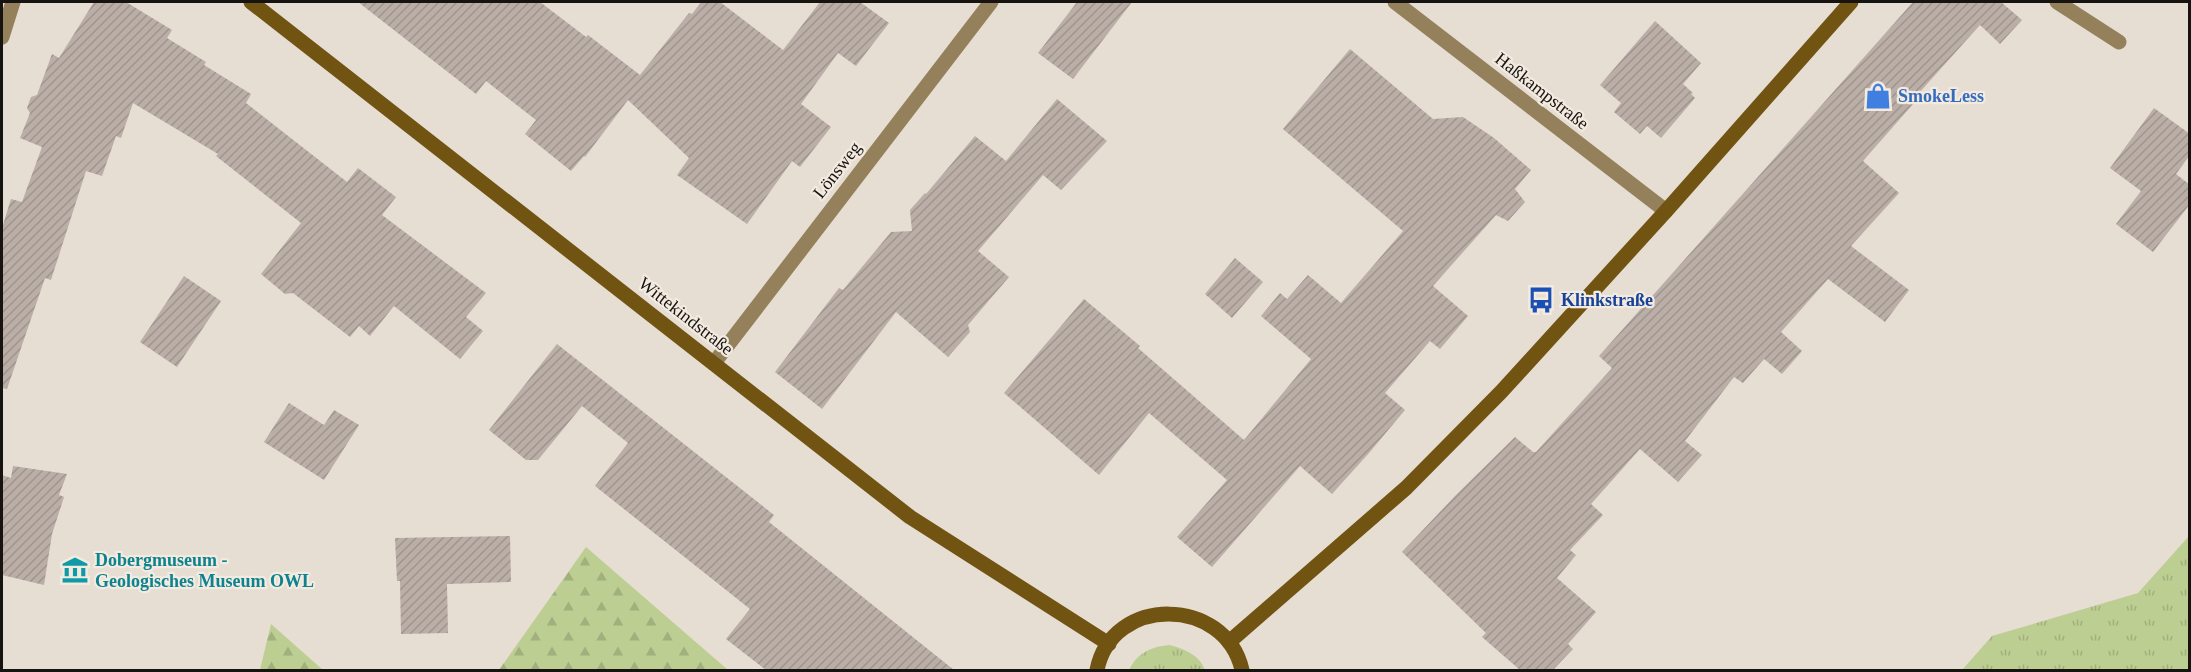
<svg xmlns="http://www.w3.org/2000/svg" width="2191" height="672" font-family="Georgia,serif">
  <defs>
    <pattern id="grass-tufts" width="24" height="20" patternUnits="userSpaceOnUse" patternTransform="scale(1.5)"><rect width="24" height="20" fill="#bcce91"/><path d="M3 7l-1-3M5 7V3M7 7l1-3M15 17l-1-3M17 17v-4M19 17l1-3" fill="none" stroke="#a1b07c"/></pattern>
    <pattern id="forest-firs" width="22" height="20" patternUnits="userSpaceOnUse" patternTransform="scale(1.5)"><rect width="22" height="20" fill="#bcce91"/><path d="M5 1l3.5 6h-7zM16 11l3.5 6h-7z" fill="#a1b07c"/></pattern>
    <pattern id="building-hatch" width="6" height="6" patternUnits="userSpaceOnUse" patternTransform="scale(1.5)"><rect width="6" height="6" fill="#baaea7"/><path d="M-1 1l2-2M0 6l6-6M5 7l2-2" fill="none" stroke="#9f958f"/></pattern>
  </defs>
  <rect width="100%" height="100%" fill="#e6ddd3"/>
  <g fill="url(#grass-tufts)">
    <path d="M 2189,536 L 2189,670 L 1962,670 L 1992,636 L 2138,593 Z"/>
    <path d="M 1169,645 C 1185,649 1199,655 1205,670 L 1129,670 C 1137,653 1151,647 1169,645 Z"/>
  </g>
  <g fill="url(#forest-firs)">
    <path d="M 586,547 L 728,670 L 499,670 Z"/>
    <path d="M 271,624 L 323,670 L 260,670 Z"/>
  </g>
  <g fill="url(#building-hatch)">
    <path d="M 94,2 L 126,2 L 172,30 L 167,38 L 206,62 L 204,65 L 251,94 L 246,103 L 347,182 L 358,168 L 396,197 L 382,215 L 486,293 L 466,317 L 483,331 L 460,359 L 394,306 L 370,336 L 359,326 L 350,337 L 293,293 L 285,294 L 261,274 L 301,223 L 216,156 L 218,154 L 133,103 L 121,138 L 116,136 L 102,176 L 86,171 L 51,280 L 45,278 L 7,389 L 2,388 L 2,228 L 11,199 L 22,202 L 42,147 L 20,138 L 30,113 L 27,108 L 31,97 L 37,95 L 52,54 L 59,58 Z"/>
    <path d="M 358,2 L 540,2 L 586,37 L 588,35 L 640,75 L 689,13 L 692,14 L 701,2 L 720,2 L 783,50 L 820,2 L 860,2 L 889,23 L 856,66 L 838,53 L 801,104 L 831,127 L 800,167 L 792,161 L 747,224 L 677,175 L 689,158 L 628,100 L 585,157 L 584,156 L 571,171 L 525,134 L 536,120 L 486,81 L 476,94 Z"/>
    <path d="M 1077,2 L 1132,2 L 1073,79 L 1038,53 Z"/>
    <path d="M 1913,2 L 2001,2 L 2022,20 L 2000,44 L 1980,25 L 1919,93 L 1921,95 L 1863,161 L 1899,193 L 1851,246 L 1909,290 L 1885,322 L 1828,279 L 1781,332 L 1802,351 L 1782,374 L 1764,359 L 1743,383 L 1734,377 L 1685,441 L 1702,455 L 1678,482 L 1640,449 L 1591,504 L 1603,515 L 1570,550 L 1576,555 L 1557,578 L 1596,612 L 1568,644 L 1573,649 L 1553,670 L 1520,670 L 1482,637 L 1486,633 L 1402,552 L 1456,495 L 1515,437 L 1533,452 L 1536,452 L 1612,368 L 1599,356 Z"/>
    <path d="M 1655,21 L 1701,63 L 1683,84 L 1693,93 L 1691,94 L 1695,98 L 1661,138 L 1647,126 L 1640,134 L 1614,112 L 1621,103 L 1600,85 Z"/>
    <path d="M 1350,49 L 1433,119 L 1463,117 L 1494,138 L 1531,170 L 1515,189 L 1525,202 L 1508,221 L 1496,215 L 1433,286 L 1468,316 L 1440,349 L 1430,341 L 1385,393 L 1405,410 L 1369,453 L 1332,494 L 1300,466 L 1212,567 L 1177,537 L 1227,480 L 1149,413 L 1099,475 L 1004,393 L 1084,299 L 1140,346 L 1138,348 L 1244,440 L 1311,359 L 1261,316 L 1280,293 L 1287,299 L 1308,275 L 1341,303 L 1403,231 L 1283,129 Z"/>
    <path d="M 1057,99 L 1107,141 L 1061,190 L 1043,175 L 978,251 L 1009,277 L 968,325 L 970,332 L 948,357 L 896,312 L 822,409 L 775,372 L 839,288 L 843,290 L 891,232 L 912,231 L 910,210 L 925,193 L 926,194 L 975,136 L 1006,161 Z"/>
    <path d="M 2154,108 L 2190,134 L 2190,155 L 2176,174 L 2190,185 L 2190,204 L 2153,252 L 2116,224 L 2141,191 L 2110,168 Z"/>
    <path d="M 1235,258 L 1263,282 L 1232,318 L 1205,294 Z"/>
    <path d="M 184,276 L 221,301 L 177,367 L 140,342 Z"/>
    <path d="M 557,344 L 774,515 L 769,522 L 954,670 L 766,670 L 726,639 L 750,609 L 595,486 L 628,443 L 582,406 L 538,460 L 526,460 L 489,430 Z"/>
    <path d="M 289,403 L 324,425 L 334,410 L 359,425 L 324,480 L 264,442 Z"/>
    <path d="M 13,466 L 67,474 L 59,495 L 64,497 L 52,534 L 44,585 L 2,575 L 2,475 L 11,478 Z"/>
    <path d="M 510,536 L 511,582 L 447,584 L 448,633 L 401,634 L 400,581 L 397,581 L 395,538 Z"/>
  </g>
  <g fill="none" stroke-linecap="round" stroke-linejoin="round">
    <path stroke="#95805c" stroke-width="15" d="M 2057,2 L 2119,42"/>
    <g stroke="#95805c" stroke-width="15">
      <path d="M 1395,2 L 1666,211"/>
      <path d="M 2,37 L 13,2"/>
      <path d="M 714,363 L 991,2"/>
    </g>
    <g stroke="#715312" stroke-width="15">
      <path d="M 251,2 L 910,517 L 1109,644"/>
      <path d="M 1229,642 L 1406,488 L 1501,392 L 1666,211 L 1851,2"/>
      <path d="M 1097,670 C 1112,595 1225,596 1242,670"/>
    </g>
  </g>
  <defs>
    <g id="shop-bare" transform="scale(2.07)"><path d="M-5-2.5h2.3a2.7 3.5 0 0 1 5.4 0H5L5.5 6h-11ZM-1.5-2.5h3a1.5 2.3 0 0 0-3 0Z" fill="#3f7fe0" stroke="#f3eae0" stroke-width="2.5" paint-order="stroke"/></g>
    <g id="bus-bare" transform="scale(2.07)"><path d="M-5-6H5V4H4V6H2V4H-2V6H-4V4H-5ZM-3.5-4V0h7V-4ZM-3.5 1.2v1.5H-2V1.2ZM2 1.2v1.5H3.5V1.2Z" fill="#1a4fb4" stroke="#f3eae0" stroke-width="2.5" paint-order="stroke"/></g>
    <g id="museum-bare" transform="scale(2.07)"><path d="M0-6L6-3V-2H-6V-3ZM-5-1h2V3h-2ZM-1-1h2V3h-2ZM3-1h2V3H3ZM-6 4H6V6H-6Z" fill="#0f9aa8" stroke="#f3eae0" stroke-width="2.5" paint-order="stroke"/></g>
  </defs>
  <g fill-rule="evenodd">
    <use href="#shop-bare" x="1878" y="96"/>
    <use href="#bus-bare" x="1541" y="300"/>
    <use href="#museum-bare" x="75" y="570"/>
  </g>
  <g text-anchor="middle" stroke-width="4.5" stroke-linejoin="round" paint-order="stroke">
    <g font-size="18" fill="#161310" stroke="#f3eae0">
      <text transform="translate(1542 91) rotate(38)" y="6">Haßkampstraße</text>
      <text transform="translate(837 170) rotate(-52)" y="6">Lönsweg</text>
      <text transform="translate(686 316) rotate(38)" y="6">Wittekindstraße</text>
    </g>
    <g font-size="18" font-weight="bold" fill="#366cbe" stroke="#f3eae0" text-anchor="start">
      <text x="1898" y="102">SmokeLess</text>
    </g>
    <g font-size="18" font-weight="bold" fill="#164399" stroke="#f3eae0" text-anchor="start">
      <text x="1561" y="306">Klinkstraße</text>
    </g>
    <g font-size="18" font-weight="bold" fill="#0d838f" stroke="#f3eae0" text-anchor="start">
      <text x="95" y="566">Dobergmuseum -<tspan x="95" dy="21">Geologisches Museum OWL</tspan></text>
    </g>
  </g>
  <rect width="2191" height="672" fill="none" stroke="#161310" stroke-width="6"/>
</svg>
